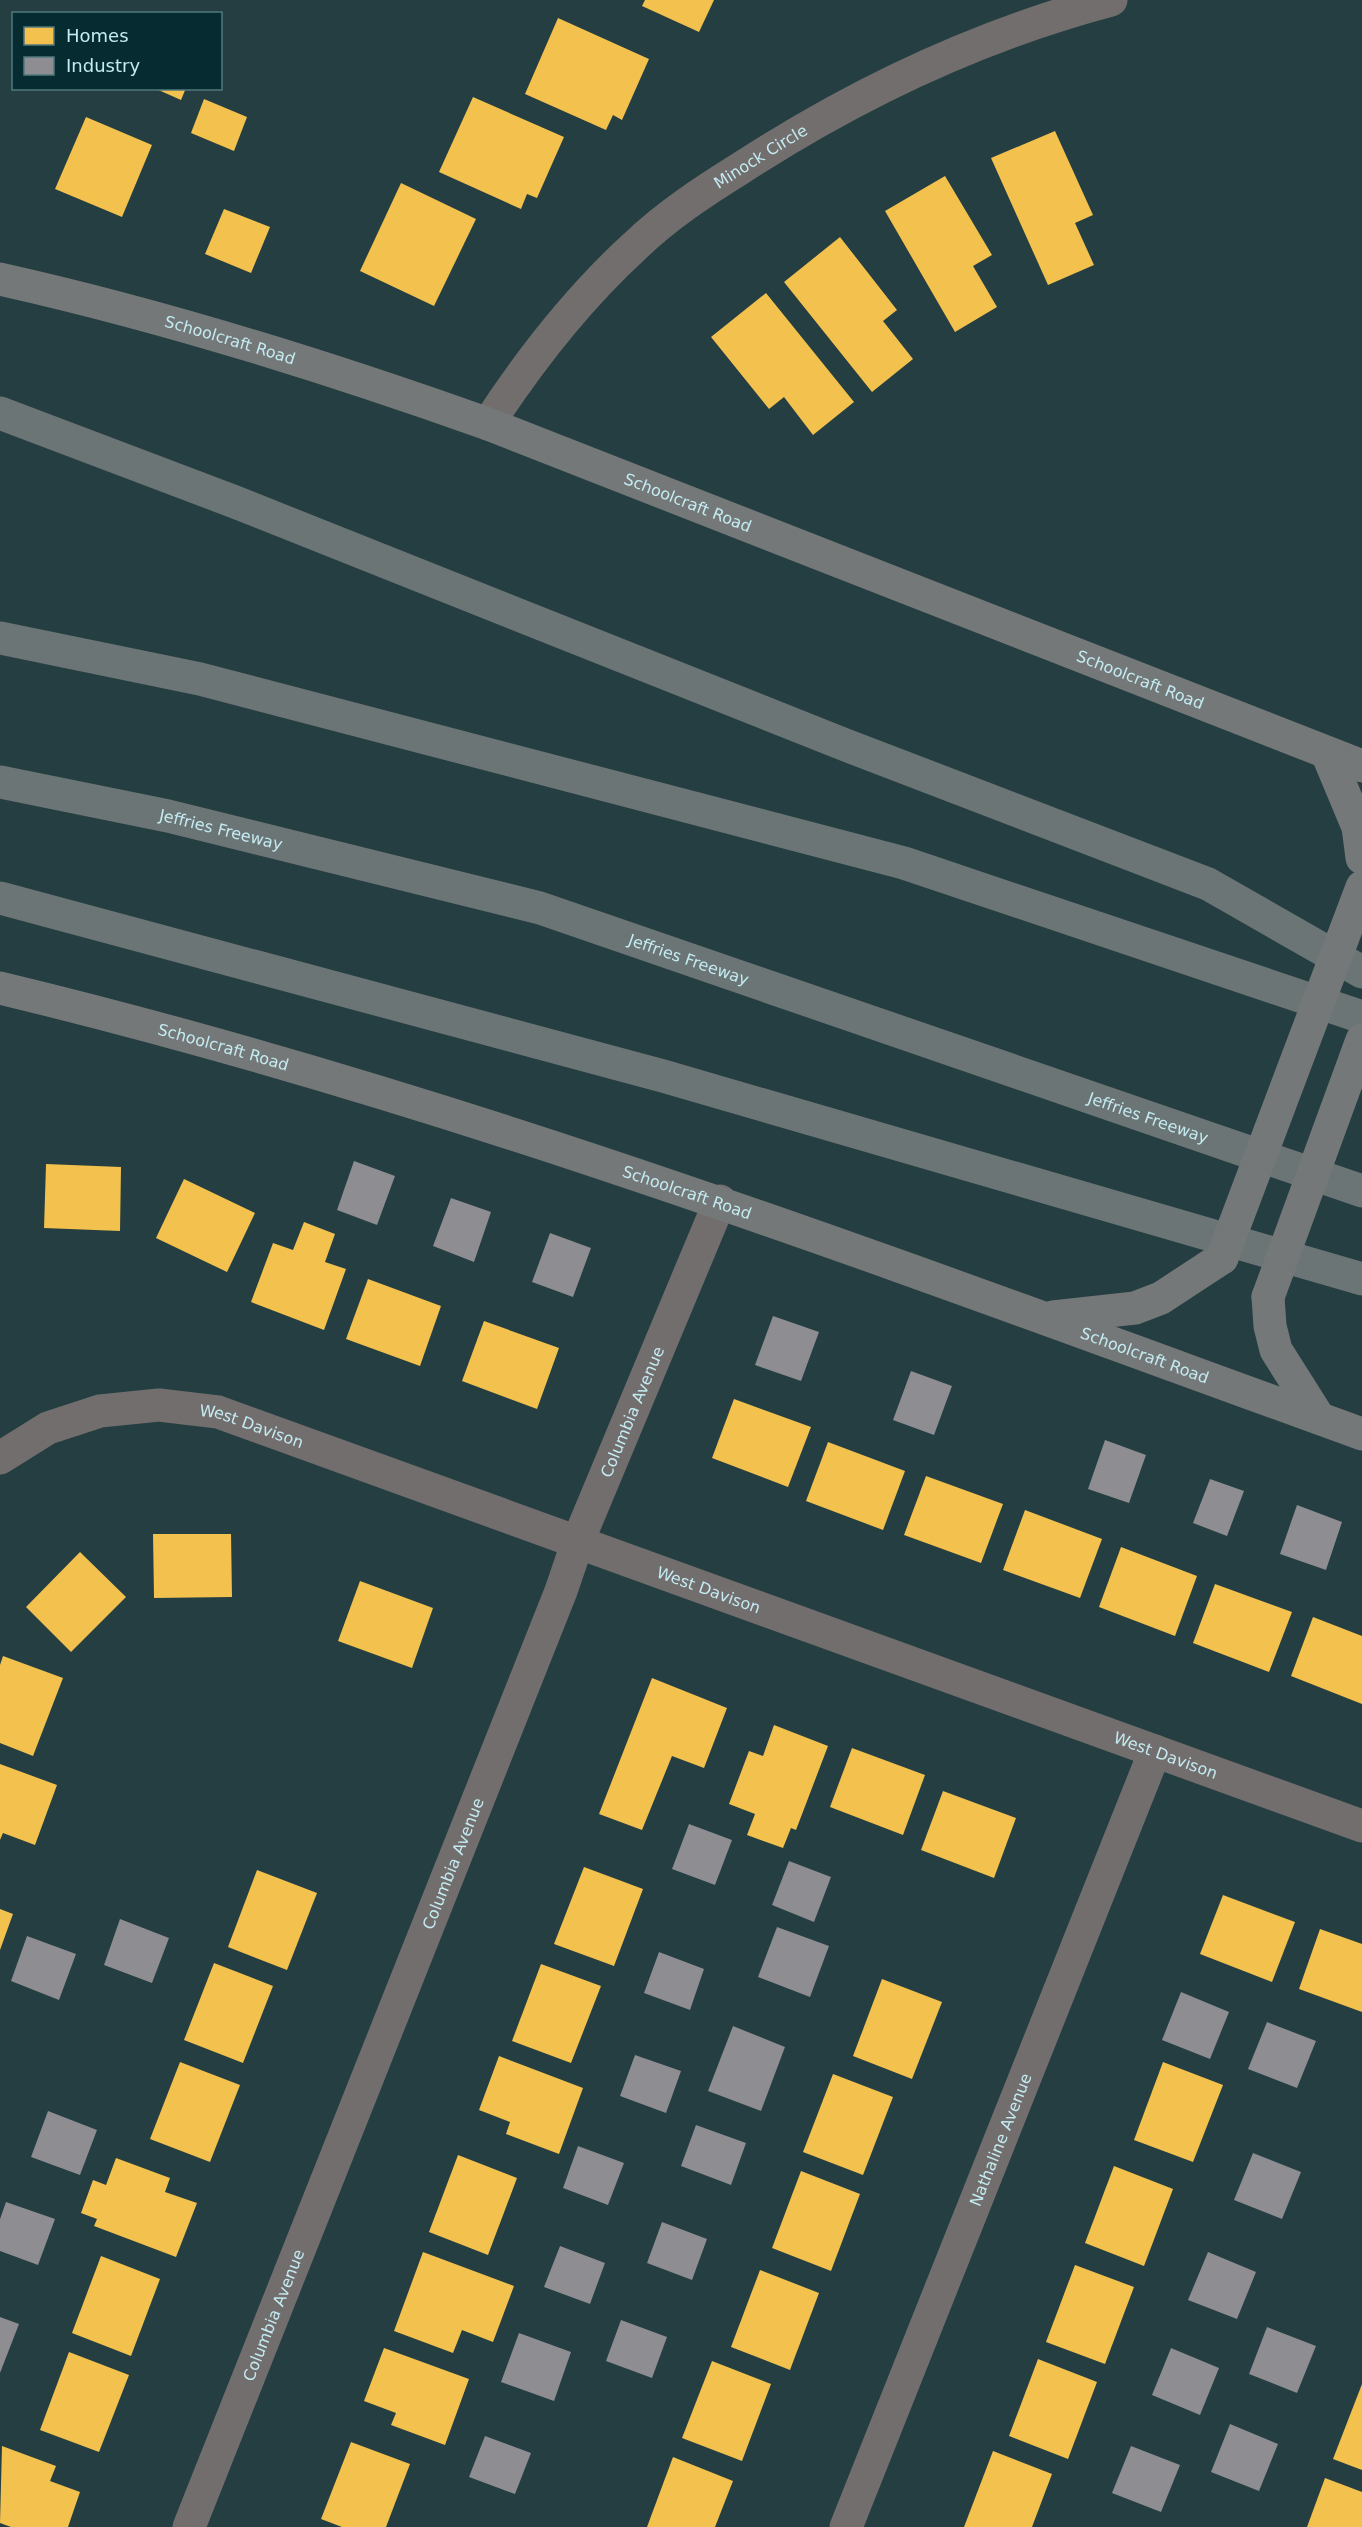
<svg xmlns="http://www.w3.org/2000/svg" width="1362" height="2527" font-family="'DejaVu Sans',sans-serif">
  <rect width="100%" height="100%" fill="#253e41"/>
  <g fill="#f2c14e">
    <path d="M 645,0 L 714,0 L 699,32 L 642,6 Z"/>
    <path d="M 558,18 L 649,59 L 622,120 L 613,115 L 606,130 L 525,94 Z"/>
    <path d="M 154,88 L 186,88 L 181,100 Z"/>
    <path d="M 473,97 L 564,137 L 537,198 L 527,194 L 521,209 L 439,172 Z"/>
    <path d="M 204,99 L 247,117 L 234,151 L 191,133 Z"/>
    <path d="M 86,117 L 152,145 L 122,217 L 55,189 Z"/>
    <path d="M 1055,131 L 1093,215 L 1075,223 L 1094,265 L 1048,285 L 991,158 Z"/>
    <path d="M 945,176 L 992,255 L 973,266 L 997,307 L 955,332 L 885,211 Z"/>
    <path d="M 401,183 L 476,219 L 434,306 L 360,271 Z"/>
    <path d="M 224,209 L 270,227 L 251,273 L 205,254 Z"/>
    <path d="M 840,237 L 897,310 L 883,321 L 913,359 L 872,392 L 784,282 Z"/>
    <path d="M 766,293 L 854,402 L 813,435 L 784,397 L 769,409 L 711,337 Z"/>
    <path d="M 46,1164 L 121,1167 L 120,1231 L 44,1228 Z"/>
    <path d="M 184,1179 L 255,1213 L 227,1272 L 156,1238 Z"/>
    <path d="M 304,1222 L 335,1234 L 325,1262 L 346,1269 L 324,1330 L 251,1302 L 273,1243 L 293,1250 Z"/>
    <path d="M 368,1279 L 441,1306 L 420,1366 L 346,1339 Z"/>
    <path d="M 484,1321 L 559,1348 L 537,1409 L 462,1381 Z"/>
    <path d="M 734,1399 L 811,1427 L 788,1487 L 712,1458 Z"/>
    <path d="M 828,1442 L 905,1471 L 883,1530 L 806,1501 Z"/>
    <path d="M 926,1476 L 1003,1504 L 981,1563 L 904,1535 Z"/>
    <path d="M 1025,1510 L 1102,1539 L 1080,1598 L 1003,1570 Z"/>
    <path d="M 153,1534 L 231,1534 L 232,1597 L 154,1598 Z"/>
    <path d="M 1121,1547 L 1197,1576 L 1175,1636 L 1099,1607 Z"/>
    <path d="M 80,1552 L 126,1597 L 71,1652 L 26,1607 Z"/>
    <path d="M 360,1581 L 433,1608 L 412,1668 L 338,1641 Z"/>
    <path d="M 1215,1584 L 1292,1612 L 1269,1672 L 1193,1643 Z"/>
    <path d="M 1313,1617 L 1362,1636 L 1362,1704 L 1291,1676 Z"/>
    <path d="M 3,1656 L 63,1678 L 33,1756 L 0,1743 L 0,1665 Z"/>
    <path d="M 652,1678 L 727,1708 L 704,1768 L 672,1756 L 642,1830 L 599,1814 Z"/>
    <path d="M 774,1725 L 828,1746 L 796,1830 L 791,1828 L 783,1848 L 747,1835 L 755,1814 L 729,1804 L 749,1751 L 763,1756 Z"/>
    <path d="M 852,1748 L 925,1775 L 903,1835 L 830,1807 Z"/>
    <path d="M 0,1764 L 57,1785 L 35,1845 L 3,1833 L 0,1840 Z"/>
    <path d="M 943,1791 L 1016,1818 L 994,1878 L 921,1850 Z"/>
    <path d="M 584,1867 L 643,1889 L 614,1966 L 554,1944 Z"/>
    <path d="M 257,1870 L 317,1893 L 287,1970 L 228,1947 Z"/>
    <path d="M 1223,1895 L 1295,1922 L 1272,1982 L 1200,1954 Z"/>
    <path d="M 0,1909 L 13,1914 L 0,1950 Z"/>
    <path d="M 1320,1929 L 1362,1944 L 1362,2012 L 1299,1989 Z"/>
    <path d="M 214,1963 L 273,1986 L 243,2063 L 184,2040 Z"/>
    <path d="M 541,1964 L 601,1986 L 571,2063 L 512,2041 Z"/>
    <path d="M 882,1979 L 942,2002 L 912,2079 L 853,2056 Z"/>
    <path d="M 499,2056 L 583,2088 L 559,2154 L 506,2134 L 510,2122 L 479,2110 Z"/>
    <path d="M 180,2062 L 240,2085 L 210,2162 L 150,2139 Z"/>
    <path d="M 1163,2062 L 1223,2085 L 1193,2162 L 1134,2140 Z"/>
    <path d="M 833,2074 L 893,2097 L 863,2175 L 803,2152 Z"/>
    <path d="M 458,2155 L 517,2178 L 488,2255 L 429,2232 Z"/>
    <path d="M 116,2158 L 170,2178 L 165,2192 L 197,2203 L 176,2257 L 94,2226 L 97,2219 L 81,2213 L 93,2180 L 106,2185 Z"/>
    <path d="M 1114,2166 L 1173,2189 L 1144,2266 L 1085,2243 Z"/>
    <path d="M 801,2171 L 860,2194 L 831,2271 L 772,2248 Z"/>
    <path d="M 423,2252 L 514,2286 L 493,2342 L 462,2330 L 453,2353 L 394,2331 Z"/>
    <path d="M 101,2256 L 160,2279 L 131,2356 L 72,2333 Z"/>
    <path d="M 1075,2265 L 1134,2287 L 1105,2364 L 1046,2342 Z"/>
    <path d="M 760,2270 L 819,2293 L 790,2370 L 731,2347 Z"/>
    <path d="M 384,2348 L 469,2379 L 445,2445 L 391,2425 L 396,2413 L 364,2401 Z"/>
    <path d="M 69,2352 L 129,2375 L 99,2452 L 40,2430 Z"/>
    <path d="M 1038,2359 L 1097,2382 L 1068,2459 L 1009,2436 Z"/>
    <path d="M 712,2361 L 771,2384 L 742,2461 L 682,2438 Z"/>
    <path d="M 1362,2384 L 1362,2470 L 1333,2459 Z"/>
    <path d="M 351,2442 L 410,2464 L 386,2527 L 342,2527 L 321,2519 Z"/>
    <path d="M 2,2446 L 56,2466 L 50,2481 L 80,2492 L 68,2527 L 11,2527 L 0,2523 Z"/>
    <path d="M 993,2451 L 1052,2474 L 1032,2527 L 964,2527 Z"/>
    <path d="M 673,2457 L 733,2481 L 715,2527 L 647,2527 Z"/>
    <path d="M 1325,2478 L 1362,2492 L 1362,2527 L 1307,2527 Z"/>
  </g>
  <g fill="#8d8d92">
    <path d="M 354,1161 L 395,1176 L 377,1225 L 337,1210 Z"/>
    <path d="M 451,1198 L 491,1212 L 474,1262 L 433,1246 Z"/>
    <path d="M 550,1233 L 591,1248 L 573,1297 L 532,1282 Z"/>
    <path d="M 773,1316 L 819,1332 L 801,1381 L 755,1365 Z"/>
    <path d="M 911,1371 L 952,1386 L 934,1435 L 893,1420 Z"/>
    <path d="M 1105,1440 L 1146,1455 L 1129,1503 L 1088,1489 Z"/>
    <path d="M 1210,1479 L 1244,1491 L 1227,1536 L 1193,1523 Z"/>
    <path d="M 1297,1505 L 1342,1522 L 1326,1570 L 1280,1554 Z"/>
    <path d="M 689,1824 L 732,1840 L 715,1885 L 672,1869 Z"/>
    <path d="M 789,1861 L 831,1877 L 814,1922 L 772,1905 Z"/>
    <path d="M 120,1919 L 169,1938 L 152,1983 L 104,1965 Z"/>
    <path d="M 777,1927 L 829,1946 L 810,1997 L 758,1977 Z"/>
    <path d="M 27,1936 L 76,1954 L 59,2000 L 11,1981 Z"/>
    <path d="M 659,1952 L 704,1969 L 690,2010 L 644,1993 Z"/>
    <path d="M 1181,1992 L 1229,2012 L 1210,2059 L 1162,2040 Z"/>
    <path d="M 1267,2022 L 1316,2041 L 1297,2088 L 1248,2069 Z"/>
    <path d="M 733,2026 L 785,2047 L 761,2111 L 708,2091 Z"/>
    <path d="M 635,2055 L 681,2071 L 666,2113 L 620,2096 Z"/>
    <path d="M 48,2111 L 97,2130 L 80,2175 L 31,2157 Z"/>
    <path d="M 696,2125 L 746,2143 L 731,2185 L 681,2166 Z"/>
    <path d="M 578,2146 L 624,2163 L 608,2205 L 563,2188 Z"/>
    <path d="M 1253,2153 L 1301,2172 L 1282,2219 L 1234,2200 Z"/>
    <path d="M 6,2202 L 55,2219 L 38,2265 L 0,2251 L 0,2219 Z"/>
    <path d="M 662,2222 L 707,2239 L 692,2280 L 647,2263 Z"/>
    <path d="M 560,2246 L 605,2263 L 590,2304 L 544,2287 Z"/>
    <path d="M 1208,2252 L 1256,2272 L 1237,2319 L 1188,2300 Z"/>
    <path d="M 0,2317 L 19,2324 L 0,2373 Z"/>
    <path d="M 621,2320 L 667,2337 L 652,2378 L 606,2361 Z"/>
    <path d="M 1267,2327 L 1316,2346 L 1297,2393 L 1249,2374 Z"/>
    <path d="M 519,2333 L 571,2352 L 554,2401 L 501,2382 Z"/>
    <path d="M 1171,2348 L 1219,2368 L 1200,2415 L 1152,2395 Z"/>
    <path d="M 1230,2424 L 1278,2444 L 1259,2491 L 1211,2472 Z"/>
    <path d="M 485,2436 L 531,2453 L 515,2494 L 469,2477 Z"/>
    <path d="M 1131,2446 L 1180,2465 L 1161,2512 L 1112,2493 Z"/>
  </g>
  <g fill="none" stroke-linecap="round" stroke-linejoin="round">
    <g stroke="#726e6e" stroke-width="33">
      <path id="s1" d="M 488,424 C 531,358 577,299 635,246 C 666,216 704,191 741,168 C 855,94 979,35 1111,0"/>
      <path id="s2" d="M 0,1458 L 48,1428 L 100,1411 L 159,1405 L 218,1412 L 1362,1826"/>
      <path id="s3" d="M 189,2527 L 561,1591 L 578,1541 L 720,1201"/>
      <path id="s4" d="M 846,2527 L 1155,1751"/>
    </g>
    <g stroke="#747878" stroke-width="33">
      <path id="s5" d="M 0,279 C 166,316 328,367 488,424 L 1362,766"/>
      <path d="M 1327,753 L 1358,827 L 1362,858"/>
      <path id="s6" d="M 0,988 C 466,1100 912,1271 1362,1434"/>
      <path d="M 1268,1297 L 1270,1326 L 1276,1350 L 1319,1418"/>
      <path d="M 1053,1317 L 1135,1308 L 1161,1298 L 1222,1258"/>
    </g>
    <g stroke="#6c7575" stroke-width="33">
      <path d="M 0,413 L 235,502 L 843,744 L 1208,884 L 1362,972"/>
      <path d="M 0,638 L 200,679 L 904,863 L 1362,1017"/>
      <path id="s7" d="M 0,782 L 168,816 L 540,908 L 1362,1191"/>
      <path d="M 0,898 L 663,1076 L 1362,1279"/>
    </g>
    <g stroke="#747878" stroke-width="33">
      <path d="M 1222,1258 L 1362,887"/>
      <path d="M 1268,1297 L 1362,1040"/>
    </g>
  </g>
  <g text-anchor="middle" stroke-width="6" stroke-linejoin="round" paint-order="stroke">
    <g font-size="16" fill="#c3ebf1" stroke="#062c31">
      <text dy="6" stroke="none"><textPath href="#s1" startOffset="386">Minock Circle</textPath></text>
      <text dy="6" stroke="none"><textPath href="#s5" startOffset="238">Schoolcraft Road</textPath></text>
      <text dy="6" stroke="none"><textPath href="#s5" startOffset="724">Schoolcraft Road</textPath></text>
      <text dy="6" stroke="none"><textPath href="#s5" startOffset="1210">Schoolcraft Road</textPath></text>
      <text dy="6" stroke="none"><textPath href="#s7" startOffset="226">Jeffries Freeway</textPath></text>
      <text dy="6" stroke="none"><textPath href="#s7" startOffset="712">Jeffries Freeway</textPath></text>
      <text dy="6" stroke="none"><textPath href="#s6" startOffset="231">Schoolcraft Road</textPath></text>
      <text dy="6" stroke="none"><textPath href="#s7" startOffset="1198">Jeffries Freeway</textPath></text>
      <text dy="6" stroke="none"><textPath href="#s6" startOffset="717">Schoolcraft Road</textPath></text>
      <text dy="6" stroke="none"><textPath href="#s6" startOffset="1203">Schoolcraft Road</textPath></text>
      <text dy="6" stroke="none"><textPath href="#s3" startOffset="1200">Columbia Avenue</textPath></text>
      <text dy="6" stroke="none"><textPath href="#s2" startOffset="266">West Davison</textPath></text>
      <text dy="6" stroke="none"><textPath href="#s2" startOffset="752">West Davison</textPath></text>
      <text dy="6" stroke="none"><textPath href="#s2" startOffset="1238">West Davison</textPath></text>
      <text dy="6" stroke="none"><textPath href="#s3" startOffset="714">Columbia Avenue</textPath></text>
      <text dy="6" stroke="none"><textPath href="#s4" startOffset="417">Nathaline Avenue</textPath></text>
      <text dy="6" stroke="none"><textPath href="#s3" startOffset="228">Columbia Avenue</textPath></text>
    </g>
  </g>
  <rect x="12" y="12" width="210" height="78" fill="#062c31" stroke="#52787e" stroke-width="1.5"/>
  <rect x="24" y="27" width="30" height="18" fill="#f2c14e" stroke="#52787e" stroke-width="1.5"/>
  <text x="66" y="42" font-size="18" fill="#c3ebf1">Homes</text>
  <rect x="24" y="57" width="30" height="18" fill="#8d8d92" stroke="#52787e" stroke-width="1.5"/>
  <text x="66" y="72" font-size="18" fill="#c3ebf1">Industry</text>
</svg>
